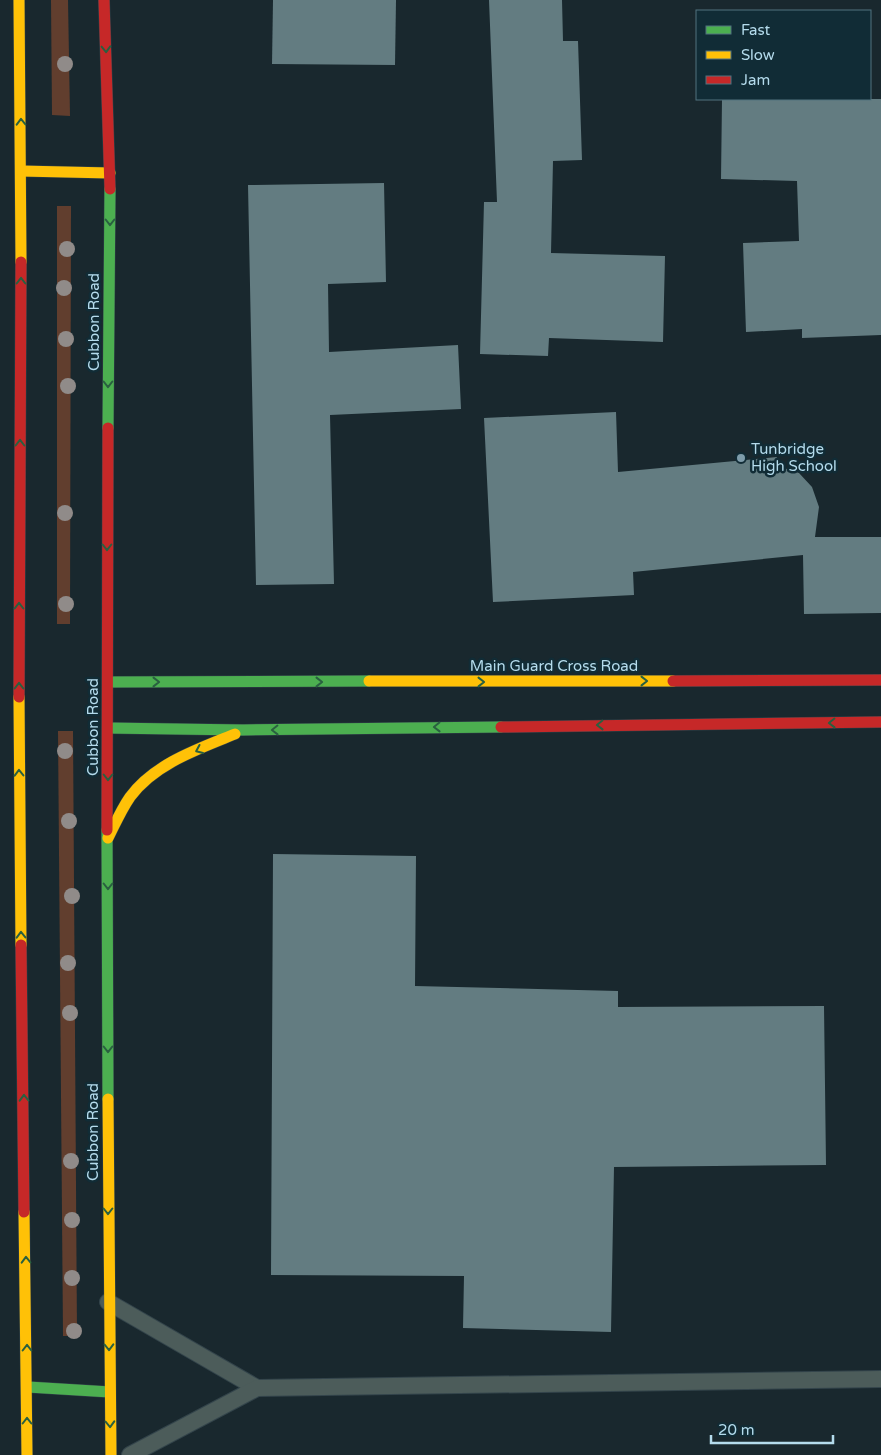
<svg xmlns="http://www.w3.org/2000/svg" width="881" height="1455" font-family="'Varela Round',sans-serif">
  <rect width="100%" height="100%" fill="#19282e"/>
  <g fill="#613e2e">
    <path d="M 51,0 L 68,0 L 70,116 L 52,115 Z"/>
    <path d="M 57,206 L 71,206 L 70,624 L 57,624 Z"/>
    <path d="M 58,731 L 73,731 L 77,1336 L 63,1336 Z"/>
  </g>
  <g fill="#637c81">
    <path d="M 273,0 L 396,0 L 395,65 L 272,64 Z"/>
    <path d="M 489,0 L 562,0 L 563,41 L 578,41 L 582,160 L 553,161 L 551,253 L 665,256 L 663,342 L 549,338 L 548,356 L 480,354 L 484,202 L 497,202 Z"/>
    <path d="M 722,99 L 881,99 L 881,335 L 802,338 L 802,329 L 746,332 L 743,243 L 799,241 L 797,181 L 721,179 Z"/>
    <path d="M 384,183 L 386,282 L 328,284 L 329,352 L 458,345 L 461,409 L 330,415 L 334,584 L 256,585 L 248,185 Z"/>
    <path d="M 616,412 L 618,472 L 777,457 L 778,466 L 799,473 L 812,487 L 819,507 L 815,537 L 881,537 L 881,613 L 804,614 L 803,555 L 633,572 L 634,595 L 493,602 L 484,418 Z"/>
    <path d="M 273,854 L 416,856 L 415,986 L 618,991 L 618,1007 L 824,1006 L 826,1165 L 614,1167 L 611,1332 L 463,1328 L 464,1276 L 271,1275 Z"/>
  </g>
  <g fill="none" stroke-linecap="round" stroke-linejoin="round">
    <g stroke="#33444b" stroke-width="18">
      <g id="lane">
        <path d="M 108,1302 L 257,1388"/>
        <path d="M 130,1455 L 257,1388 L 881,1379"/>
      </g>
    </g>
    <g stroke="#33444b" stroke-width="12">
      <g id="fast">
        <path d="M 108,428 L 110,189"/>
        <path d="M 108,682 L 369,681"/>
        <path d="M 108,728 L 243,730 L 501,727"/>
        <path d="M 107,830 L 108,1099"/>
        <path d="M 28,1387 L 110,1392"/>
      </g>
    </g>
    <g stroke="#33444b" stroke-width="12">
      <g id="slow">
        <path d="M 19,0 L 21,262"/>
        <path d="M 21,171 L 110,173"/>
        <path d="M 369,681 L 673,681"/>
        <path d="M 19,697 L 21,945"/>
        <path d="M 108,838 C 115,824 121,810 130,797 C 154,764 198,749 235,734"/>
        <path d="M 108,1099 L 111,1455"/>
        <path d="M 24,1212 L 27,1455"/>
      </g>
    </g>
    <g stroke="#33444b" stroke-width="12">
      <g id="jam">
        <path d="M 104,0 L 110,189"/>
        <path d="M 673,681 L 881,680"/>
        <path d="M 19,697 L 21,262"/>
        <path d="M 501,727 L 881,722"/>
        <path d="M 107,830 L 108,428"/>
        <path d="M 21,945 L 24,1212"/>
      </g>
    </g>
    <use href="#lane" stroke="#4c5c5a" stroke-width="16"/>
    <use href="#fast" stroke="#4caf50" stroke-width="11"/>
    <use href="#slow" stroke="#ffc107" stroke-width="11"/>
    <use href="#jam" stroke="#c62828" stroke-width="11"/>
  </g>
  <g fill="#908b89">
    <circle cx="65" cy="64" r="8"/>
    <circle cx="67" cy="249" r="8"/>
    <circle cx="64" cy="288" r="8"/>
    <circle cx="66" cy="339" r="8"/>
    <circle cx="68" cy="386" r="8"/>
    <circle cx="65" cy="513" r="8"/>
    <circle cx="66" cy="604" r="8"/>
    <circle cx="65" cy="751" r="8"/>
    <circle cx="69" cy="821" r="8"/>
    <circle cx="72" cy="896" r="8"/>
    <circle cx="68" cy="963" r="8"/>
    <circle cx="70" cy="1013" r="8"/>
    <circle cx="71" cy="1161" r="8"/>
    <circle cx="72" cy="1220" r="8"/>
    <circle cx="72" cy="1278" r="8"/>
    <circle cx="74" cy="1331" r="8"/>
  </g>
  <defs><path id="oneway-chevron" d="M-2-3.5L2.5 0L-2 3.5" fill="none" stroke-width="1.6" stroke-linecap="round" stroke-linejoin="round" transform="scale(1.25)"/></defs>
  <g stroke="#296040">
    <use href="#oneway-chevron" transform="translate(106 49) rotate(88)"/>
    <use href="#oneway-chevron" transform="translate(21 122) rotate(-91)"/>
    <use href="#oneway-chevron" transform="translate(110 222) rotate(90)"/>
    <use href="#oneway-chevron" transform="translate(21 281) rotate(-90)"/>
    <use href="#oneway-chevron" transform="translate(108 384) rotate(90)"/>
    <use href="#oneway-chevron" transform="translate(20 443) rotate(-90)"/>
    <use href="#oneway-chevron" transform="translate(107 547) rotate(90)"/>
    <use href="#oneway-chevron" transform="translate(19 606) rotate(-90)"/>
    <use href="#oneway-chevron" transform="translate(644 681)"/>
    <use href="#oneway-chevron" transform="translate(156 682)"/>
    <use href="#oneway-chevron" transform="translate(319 682)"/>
    <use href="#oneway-chevron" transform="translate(481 682)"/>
    <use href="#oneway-chevron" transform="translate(19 686) rotate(-90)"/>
    <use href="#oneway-chevron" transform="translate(832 723) rotate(179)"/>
    <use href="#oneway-chevron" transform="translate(600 725) rotate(179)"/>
    <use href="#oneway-chevron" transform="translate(437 727) rotate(179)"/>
    <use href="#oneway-chevron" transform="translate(275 730) rotate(179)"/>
    <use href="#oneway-chevron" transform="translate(199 750) rotate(156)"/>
    <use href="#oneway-chevron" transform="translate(19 773) rotate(-91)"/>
    <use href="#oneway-chevron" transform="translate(108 777) rotate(90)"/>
    <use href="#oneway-chevron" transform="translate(108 886) rotate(90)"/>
    <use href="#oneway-chevron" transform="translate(21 935) rotate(-91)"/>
    <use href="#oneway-chevron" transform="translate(108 1049) rotate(90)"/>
    <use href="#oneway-chevron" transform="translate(24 1098) rotate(-91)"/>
    <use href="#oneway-chevron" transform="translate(108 1211) rotate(90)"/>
    <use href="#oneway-chevron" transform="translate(26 1260) rotate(-91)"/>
    <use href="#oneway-chevron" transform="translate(109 1347) rotate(89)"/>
    <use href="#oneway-chevron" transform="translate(27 1348) rotate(-90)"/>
    <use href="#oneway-chevron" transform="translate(27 1421) rotate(-90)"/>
    <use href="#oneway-chevron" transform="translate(110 1424) rotate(88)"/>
  </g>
  <circle fill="#7e9caa" stroke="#112c36" stroke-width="2" cx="741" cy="458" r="5"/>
  <g text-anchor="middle" stroke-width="5" stroke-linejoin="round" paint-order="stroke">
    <g font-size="15" fill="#b4dbec" stroke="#112c36">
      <text transform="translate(94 322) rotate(-90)" y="5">Cubbon Road</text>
      <text x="554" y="671">Main Guard Cross Road</text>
      <text transform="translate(93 727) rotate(-90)" y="5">Cubbon Road</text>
      <text transform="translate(93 1132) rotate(-90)" y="5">Cubbon Road</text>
    </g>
    <g font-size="15" fill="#b4dbec" stroke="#112c36" text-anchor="start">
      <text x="751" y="454">Tunbridge<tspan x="751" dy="17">High School</tspan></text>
    </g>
  </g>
  <rect x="696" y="10" width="175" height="90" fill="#112c36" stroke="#52727f"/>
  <rect x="706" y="26" width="25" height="8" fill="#4caf50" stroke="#52727f"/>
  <text x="741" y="35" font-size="15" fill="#b4dbec">Fast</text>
  <rect x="706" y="51" width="25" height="8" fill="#ffc107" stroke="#52727f"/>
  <text x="741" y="60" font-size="15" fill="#b4dbec">Slow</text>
  <rect x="706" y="76" width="25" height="8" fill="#c62828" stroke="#52727f"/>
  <text x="741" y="85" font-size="15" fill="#b4dbec">Jam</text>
  <path d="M711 1435v8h122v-8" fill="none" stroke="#b4dbec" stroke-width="2.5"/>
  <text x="718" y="1435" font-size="15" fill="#b4dbec" stroke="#112c36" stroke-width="4" paint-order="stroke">20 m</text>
</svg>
